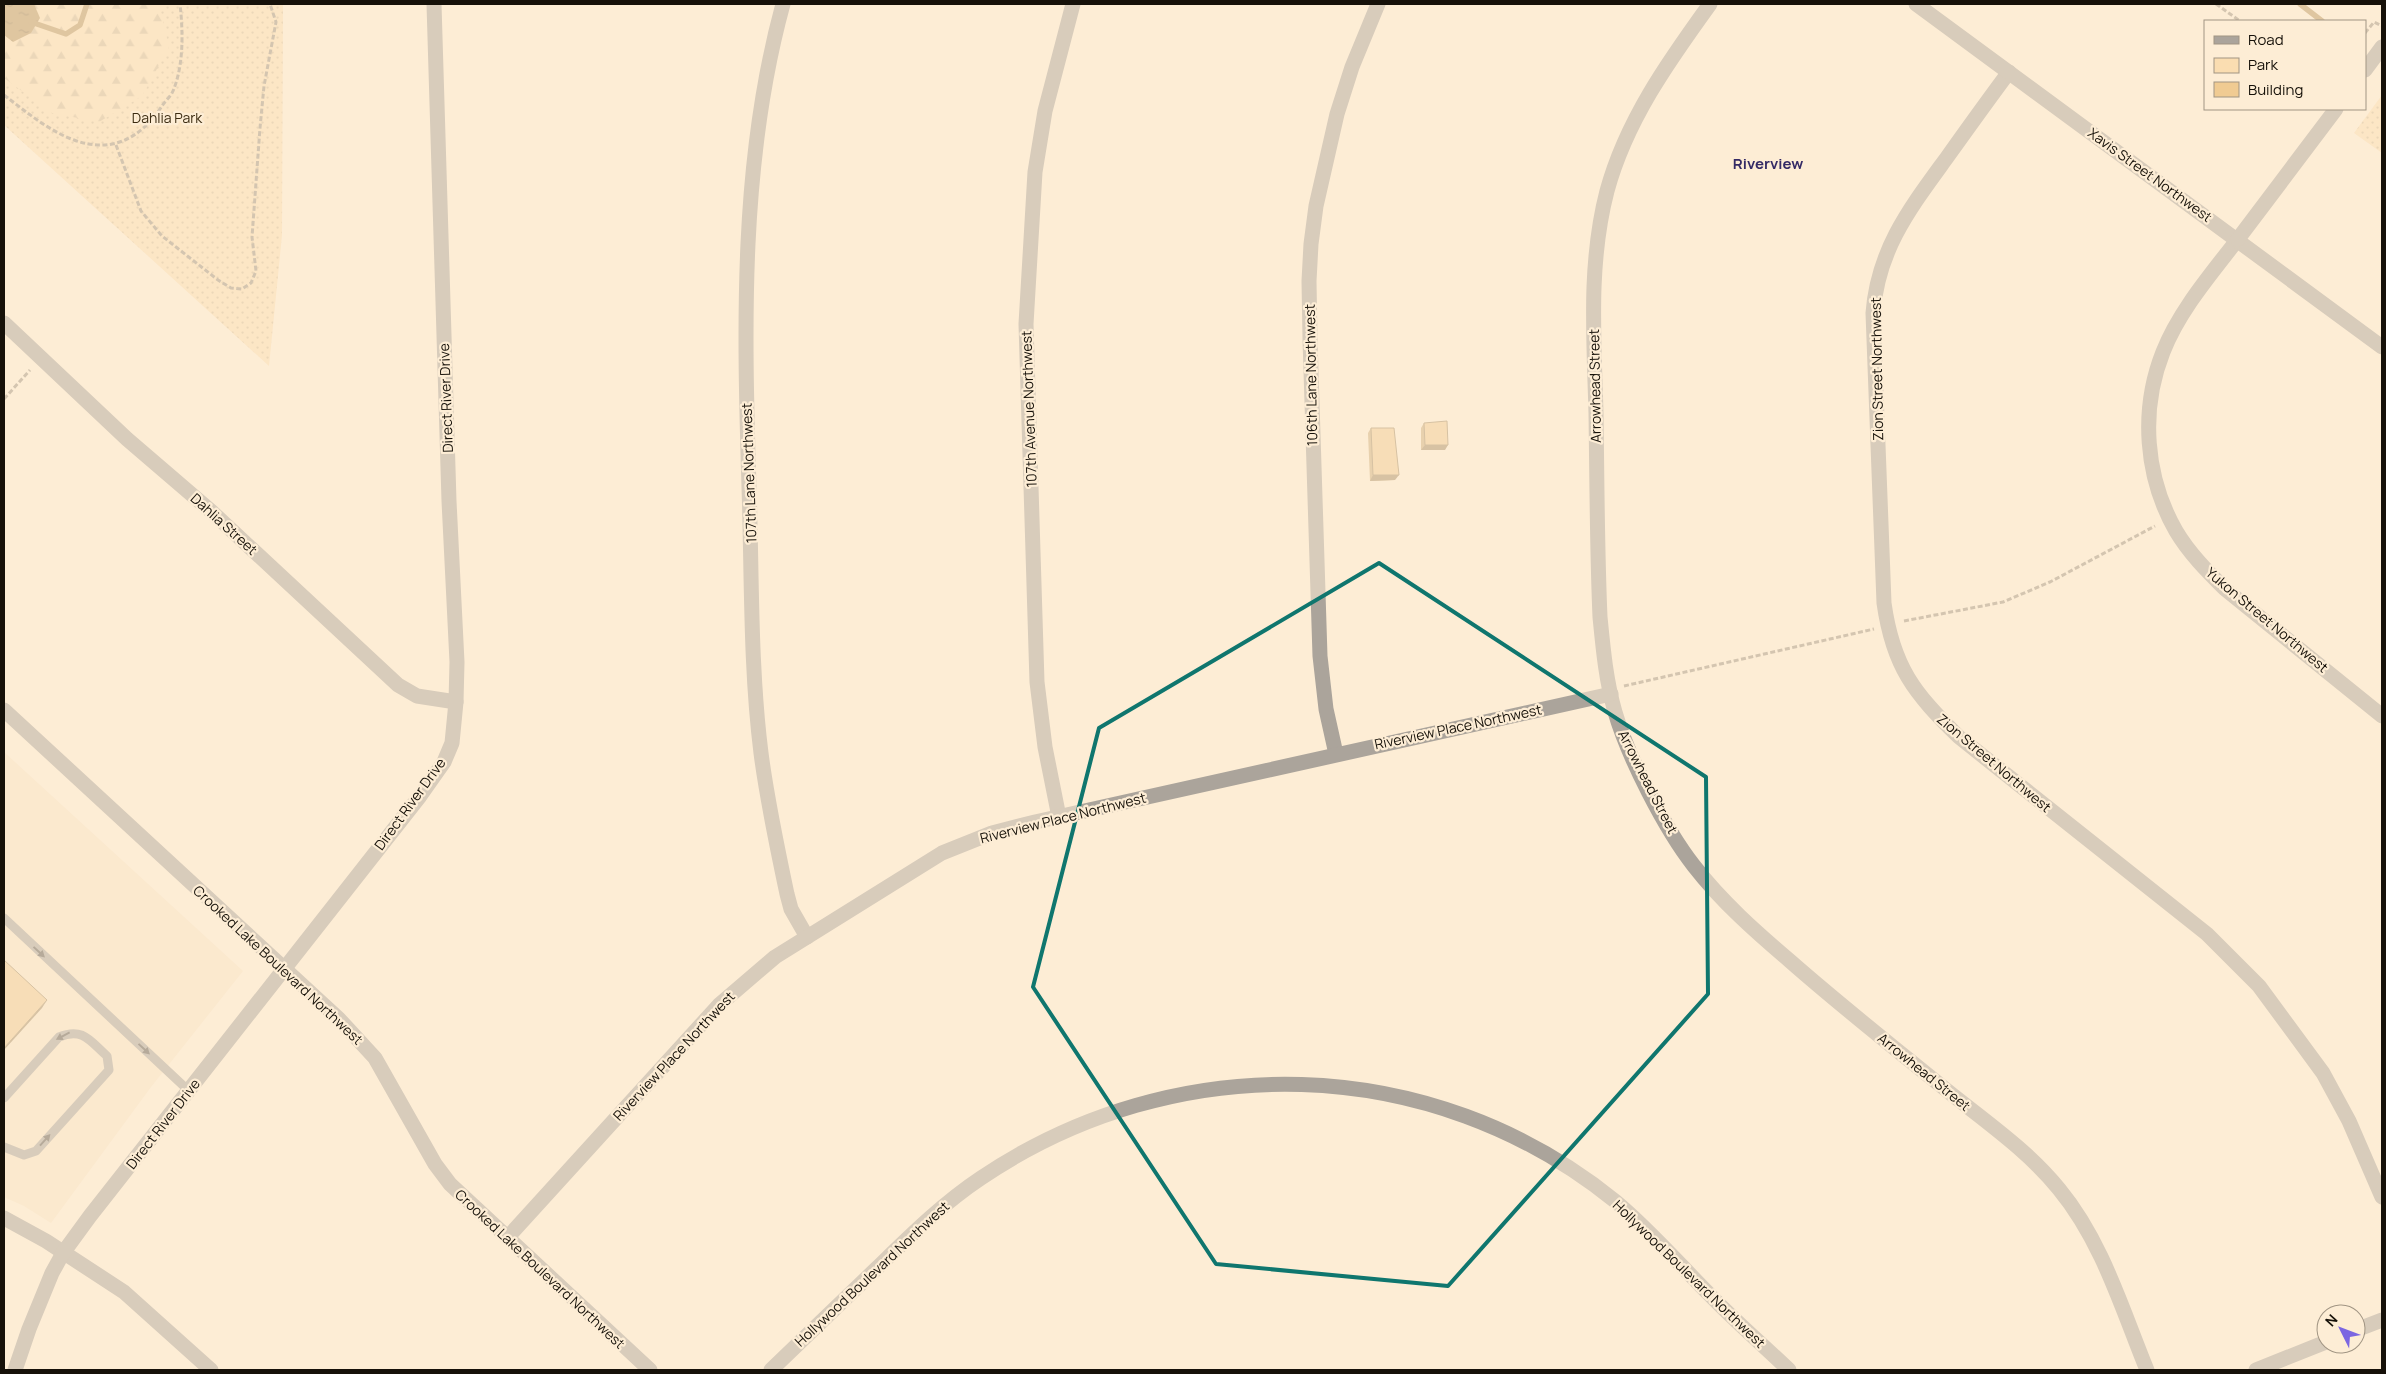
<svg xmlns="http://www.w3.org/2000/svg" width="2386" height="1374" font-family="Manrope,sans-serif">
  <defs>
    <pattern id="green-dots" width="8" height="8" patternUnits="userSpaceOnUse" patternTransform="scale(1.25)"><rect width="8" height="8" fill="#faddb1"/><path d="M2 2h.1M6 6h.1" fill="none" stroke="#d6bd97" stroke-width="1.8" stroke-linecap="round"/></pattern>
    <pattern id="forest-firs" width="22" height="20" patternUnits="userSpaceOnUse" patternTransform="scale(1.25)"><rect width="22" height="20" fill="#faddb1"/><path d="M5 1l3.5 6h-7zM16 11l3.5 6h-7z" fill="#d6bd97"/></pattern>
    <pattern id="water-ripples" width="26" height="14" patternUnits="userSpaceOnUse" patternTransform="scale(1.25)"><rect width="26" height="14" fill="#bb9760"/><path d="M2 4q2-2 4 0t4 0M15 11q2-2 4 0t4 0" fill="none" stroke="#977a4d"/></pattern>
  </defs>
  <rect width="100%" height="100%" fill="#fdedd5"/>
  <path fill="#f8e4c5" d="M 4,752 L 243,971 L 151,1087 L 51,1223 L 24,1206 L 4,1197 Z"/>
  <g fill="url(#green-dots)">
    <path d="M 4,4 L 283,4 L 282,235 L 269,366 L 4,125 Z"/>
    <path d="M 2382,95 L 2382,153 L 2354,133 Z"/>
  </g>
  <path fill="url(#forest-firs)" d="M 4,4 L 159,4 L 169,47 L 142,96 L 99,122 L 52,113 L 4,78 Z"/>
  <path fill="url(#water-ripples)" d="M 4,4 L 34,4 L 40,18 L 31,33 L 13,42 L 4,35 Z"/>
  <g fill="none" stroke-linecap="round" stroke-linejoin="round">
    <g stroke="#bb9760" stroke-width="5.5">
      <path d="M 2300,4 L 2322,21"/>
      <path d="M 31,22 L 66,34 L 80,25 L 87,4"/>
    </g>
    <g stroke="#a29684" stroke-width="3" stroke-dasharray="5 2.5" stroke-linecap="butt">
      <path d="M 2216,4 L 2240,21"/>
      <path d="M 2365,33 L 2374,22 L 2382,26"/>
      <path d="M 4,95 C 25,111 49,131 74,140 C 112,154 141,138 162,106 C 165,101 171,96 173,91 C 184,65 183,31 180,4"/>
      <path d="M 116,145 L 141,211 L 162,236 L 218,280 L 231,288 L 242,289 L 251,283 L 256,271 L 252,237 L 260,128 L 264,86 L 276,22 L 270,4"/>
      <path d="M 4,399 L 30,370"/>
      <path d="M 1904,621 L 2003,602 L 2050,582 L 2155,526"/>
      <path d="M 1624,686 L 1874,629"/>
    </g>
    <g stroke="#aba49b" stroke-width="9">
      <path d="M 4,918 L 189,1091"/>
      <path d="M 4,1098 L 59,1037 C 83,1027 90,1041 107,1056 L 109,1070 L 36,1151 L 24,1155 L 4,1147"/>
    </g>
    <g stroke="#aba49b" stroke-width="15">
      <path d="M 783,4 C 740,161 744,325 749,487 C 752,575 750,665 761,753 C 767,800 777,847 787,894 L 791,909 L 807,937"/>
      <path d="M 1710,4 C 1668,62 1626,121 1607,191 C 1588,264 1594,339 1596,413 C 1597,481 1597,549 1600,617 C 1603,648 1606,681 1615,712 C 1628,757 1665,829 1694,866 C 1722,902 1756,932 1790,961 C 1839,1004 1889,1044 1939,1084 C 1979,1117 2026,1148 2059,1189 C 2102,1241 2122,1309 2147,1370"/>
      <path d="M 2009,72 C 1988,100 1968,128 1948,156 C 1911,207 1878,248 1873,313 L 1884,603 C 1893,667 1914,693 1959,737 L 2207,934 L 2259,986 L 2323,1073 L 2349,1121 L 2382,1197"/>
      <path d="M 2238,239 C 2211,274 2179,311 2163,352 C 2140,410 2145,477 2176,531 C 2189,553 2207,571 2225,589 L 2382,716"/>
      <path d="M 4,323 L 127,439 L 212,512 L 398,685 L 417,696 L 456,702"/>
      <path d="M 4,710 L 339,1019 L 375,1058 L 435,1164 L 450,1184 L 650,1370"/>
      <path d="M 1336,754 L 1326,709 L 1320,656 L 1310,339 L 1309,281 L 1311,244 L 1316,206 L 1337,114 L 1352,67 L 1378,4"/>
      <path d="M 1059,817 L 1045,747 L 1037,682 L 1026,324 L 1035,172 L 1045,111 L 1073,4"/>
      <path d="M 4,1218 L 46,1241 L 124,1292 L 211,1370"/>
      <path d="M 508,1237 L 719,1005 L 775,957 L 942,853 L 992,833 L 1035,822 L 1611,694"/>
      <path d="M 2356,1330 L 2382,1320"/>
      <path d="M 15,1370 L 29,1329 L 52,1273 L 63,1253 L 90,1216 L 420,796 L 444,762 L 452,743 L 456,702 L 457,662 L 449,501 L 434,4"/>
      <path d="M 771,1370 C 806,1336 841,1303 876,1269 C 909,1237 942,1204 981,1178 C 1175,1047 1431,1052 1615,1201 C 1649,1229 1679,1264 1710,1295 C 1735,1321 1763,1345 1789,1370"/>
      <path d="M 2256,1370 L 2326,1342"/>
    </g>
    <g stroke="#aba49b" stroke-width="15">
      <path d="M 1916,4 L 2382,347"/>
      <path d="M 2365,70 L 2382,47"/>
      <path d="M 2238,239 L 2336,109"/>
    </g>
  </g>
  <g fill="#ceaf7e">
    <path d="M 1424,423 L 1445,450 L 1421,450 L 1421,428 Z"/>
    <path d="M 1371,428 L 1395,480 L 1370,481 L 1368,433 Z"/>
  </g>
  <g fill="#a88e66">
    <path d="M 1425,445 L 1448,445 L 1445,450 L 1421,450 Z"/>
    <path d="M 1373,475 L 1399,475 L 1395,480 L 1370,481 Z"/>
    <path d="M 47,1000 L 42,1008 L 4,1050 L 4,1048 Z"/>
  </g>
  <g fill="#f0cb92" stroke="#a88e66">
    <path d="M 1447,421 L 1448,445 L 1425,445 L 1424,423 Z"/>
    <path d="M 1371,428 L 1394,428 L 1399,475 L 1373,475 Z"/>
    <path d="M 4,960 L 47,1000 L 4,1048 Z"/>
  </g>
  <defs><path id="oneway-solid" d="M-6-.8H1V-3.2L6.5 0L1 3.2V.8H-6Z" transform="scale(1.25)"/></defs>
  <g fill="#605a52">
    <use href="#oneway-solid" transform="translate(39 952) rotate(43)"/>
    <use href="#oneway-solid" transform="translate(63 1036) rotate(152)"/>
    <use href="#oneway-solid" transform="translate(144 1049) rotate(43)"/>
    <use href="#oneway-solid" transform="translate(45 1140) rotate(-48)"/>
  </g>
  <path d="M0 0H2386V1374H0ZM 1379,563 L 1706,777 L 1708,994 L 1448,1286 L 1216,1264 L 1033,987 L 1099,728 Z" fill="#fdedd5" fill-opacity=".55" fill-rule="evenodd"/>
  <path fill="none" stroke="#0f766e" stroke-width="4" stroke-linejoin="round" d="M 1379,563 L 1706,777 L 1708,994 L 1448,1286 L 1216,1264 L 1033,987 L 1099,728 Z"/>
  <g text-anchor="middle" stroke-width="4.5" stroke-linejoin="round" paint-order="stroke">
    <g font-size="14" fill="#3c2c12" stroke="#fdedd5">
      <text x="167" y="123">Dahlia Park</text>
    </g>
    <g font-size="14" fill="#161109" stroke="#fdedd5">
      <text transform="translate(2150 175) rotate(36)" y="5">Xavis Street Northwest</text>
      <text transform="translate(1877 369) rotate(-91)" y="5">Zion Street Northwest</text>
      <text transform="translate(1311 375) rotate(-91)" y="5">106th Lane Northwest</text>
      <text transform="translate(1595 386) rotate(-91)" y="5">Arrowhead Street</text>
      <text transform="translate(446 398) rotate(-92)" y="5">Direct River Drive</text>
      <text transform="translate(1029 409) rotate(-92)" y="5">107th Avenue Northwest</text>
      <text transform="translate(749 473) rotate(-92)" y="5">107th Lane Northwest</text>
      <text transform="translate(224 524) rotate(42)" y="5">Dahlia Street</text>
      <text transform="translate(2267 620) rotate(40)" y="5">Yukon Street Northwest</text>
      <text transform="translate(1458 727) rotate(-12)" y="5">Riverview Place Northwest</text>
      <text transform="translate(1994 763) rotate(40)" y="5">Zion Street Northwest</text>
      <text transform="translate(1648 782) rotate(63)" y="5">Arrowhead Street</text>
      <text transform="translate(410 804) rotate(-54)" y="5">Direct River Drive</text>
      <text transform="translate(1063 818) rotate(-14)" y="5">Riverview Place Northwest</text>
      <text transform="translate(278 965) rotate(43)" y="5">Crooked Lake Boulevard Northwest</text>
      <text transform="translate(674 1056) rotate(-47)" y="5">Riverview Place Northwest</text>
      <text transform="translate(1924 1072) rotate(39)" y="5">Arrowhead Street</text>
      <text transform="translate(163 1124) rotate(-52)" y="5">Direct River Drive</text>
      <text transform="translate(540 1269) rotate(43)" y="5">Crooked Lake Boulevard Northwest</text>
      <text transform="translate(872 1274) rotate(-43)" y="5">Hollywood Boulevard Northwest</text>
      <text transform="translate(1689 1274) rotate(44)" y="5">Hollywood Boulevard Northwest</text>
    </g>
    <g font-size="15" font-weight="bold" fill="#342a65" stroke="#fdedd5">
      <text x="1768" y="169">Riverview</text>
    </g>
  </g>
  <rect width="2386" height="1374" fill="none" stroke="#161109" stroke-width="10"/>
  <rect x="2204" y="20" width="162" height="90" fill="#fdedd5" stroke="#a19583"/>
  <rect x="2214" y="36" width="25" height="8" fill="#aba49b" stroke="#a19583"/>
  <text x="2248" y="45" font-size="15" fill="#161109">Road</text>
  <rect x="2214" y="58" width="25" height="15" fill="#faddb1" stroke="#a19583"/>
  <text x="2248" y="70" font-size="15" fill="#161109">Park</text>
  <rect x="2214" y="82" width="25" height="15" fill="#f0cb92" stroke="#a19583"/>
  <text x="2248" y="95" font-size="15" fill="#161109">Building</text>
  <g transform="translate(2341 1329) rotate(312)"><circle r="24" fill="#fdedd5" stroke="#a19583"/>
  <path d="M0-4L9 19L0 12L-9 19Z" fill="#7b66e1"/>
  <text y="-8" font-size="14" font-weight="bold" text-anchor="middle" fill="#161109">N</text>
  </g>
</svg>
